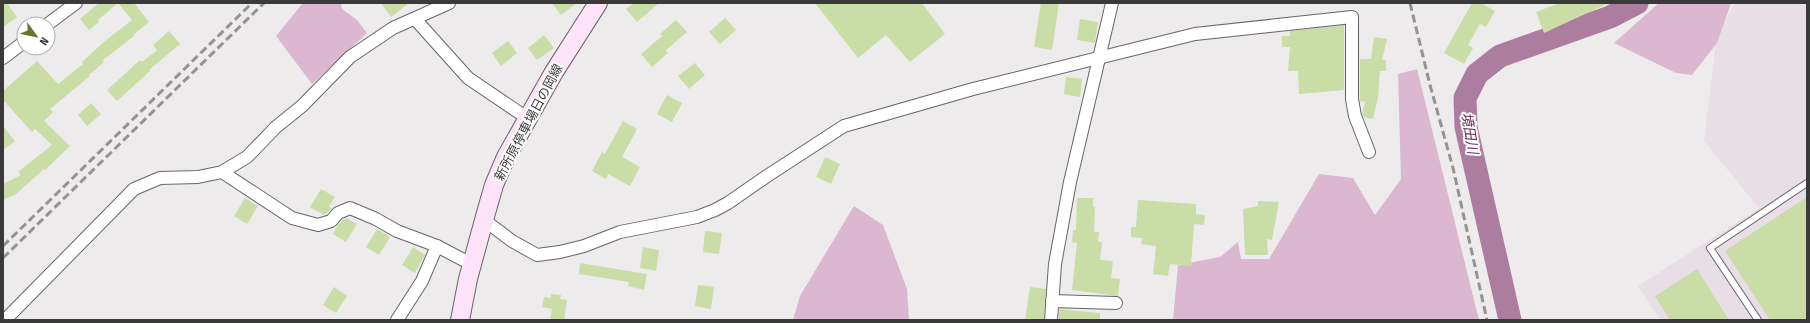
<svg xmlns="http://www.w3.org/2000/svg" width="1810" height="323" font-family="'Fira Sans Condensed','Noto Sans JP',sans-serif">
  <rect width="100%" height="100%" fill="#eeebed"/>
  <path fill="#e8dee5" d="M 1735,3 L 1807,3 L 1807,320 L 1660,320 L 1638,286 L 1759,208 L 1704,141 L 1717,33 Z"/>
  <g fill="#dbb7d0">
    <path d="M 303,3 L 341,3 L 342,9 L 357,20 L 367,33 L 312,84 L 276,36 Z"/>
    <path d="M 1659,3 L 1731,3 L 1717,43 L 1692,75 L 1676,73 L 1614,43 Z"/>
    <path d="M 1417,69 L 1479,320 L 1173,320 L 1178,265 L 1220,257 L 1238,242 L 1241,259 L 1269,259 L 1319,174 L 1353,178 L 1375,215 L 1401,179 L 1398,74 Z"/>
    <path d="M 854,206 L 883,225 L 907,289 L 909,320 L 793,320 L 800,296 Z"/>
  </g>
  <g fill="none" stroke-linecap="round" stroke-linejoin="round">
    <path stroke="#ad7d9f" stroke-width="23" d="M 1510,320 L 1466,127 L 1465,98 L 1477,74 L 1500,56 L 1610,17 L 1637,3"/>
  </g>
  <g fill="#cadda6">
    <path d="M 3,3 L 7,3 L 17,17 L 3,27 Z"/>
    <path d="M 99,3 L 134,3 L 149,22 L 133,35 L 134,36 L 103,60 L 104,62 L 89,75 L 90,76 L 50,109 L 53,112 L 44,121 L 70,146 L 45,170 L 44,169 L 16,194 L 3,200 L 3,184 L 21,175 L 18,172 L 52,145 L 35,129 L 32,132 L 3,100 L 3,91 L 37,61 L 58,84 L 83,64 L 82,62 L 105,41 L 132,20 L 118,3 L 98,20 L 99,22 L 89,30 L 80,19 Z"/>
    <path d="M 381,3 L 409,3 L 391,17 Z"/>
    <path d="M 552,3 L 577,3 L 561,15 Z"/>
    <path d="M 634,3 L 659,3 L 637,22 L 626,9 Z"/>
    <path d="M 815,3 L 922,3 L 945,34 L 910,62 L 886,35 L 858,58 Z"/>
    <path d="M 1041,3 L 1059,3 L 1052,50 L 1034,47 Z"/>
    <path d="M 1472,3 L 1481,3 L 1495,11 L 1486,27 L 1480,24 L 1468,45 L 1473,48 L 1464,64 L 1444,53 Z"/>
    <path d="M 1559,3 L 1609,3 L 1544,33 L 1536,12 Z"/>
    <path d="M 725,18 L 736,30 L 720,44 L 709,32 Z"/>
    <path d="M 1080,19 L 1098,22 L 1095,43 L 1077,40 Z"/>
    <path d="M 676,20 L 687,32 L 666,50 L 668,53 L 652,67 L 641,54 L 662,36 L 660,34 Z"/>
    <path d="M 1344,25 L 1344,90 L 1299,94 L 1298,71 L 1288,71 L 1290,47 L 1282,47 L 1282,36 L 1290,36 L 1290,31 Z"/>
    <path d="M 169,31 L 180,44 L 149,70 L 150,71 L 117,101 L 107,90 L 140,60 L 142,62 L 157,50 L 153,45 Z"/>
    <path d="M 544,35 L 554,48 L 537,60 L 528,48 Z"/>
    <path d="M 1374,37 L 1387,39 L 1382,60 L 1386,60 L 1386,71 L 1380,71 L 1378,98 L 1373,119 L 1364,117 L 1362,114 L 1365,102 L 1360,101 L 1360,59 L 1371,59 Z"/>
    <path d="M 508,41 L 517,53 L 501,66 L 492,53 Z"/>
    <path d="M 695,63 L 705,75 L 689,89 L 678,76 Z"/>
    <path d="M 1066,77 L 1082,79 L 1080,97 L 1064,94 Z"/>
    <path d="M 667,95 L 682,103 L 672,122 L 657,114 Z"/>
    <path d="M 91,103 L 101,114 L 87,126 L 78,115 Z"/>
    <path d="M 623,121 L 637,129 L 622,157 L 640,167 L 630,186 L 608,174 L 606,179 L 592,171 L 602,152 L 605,154 Z"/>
    <path d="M 3,126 L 15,141 L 3,150 Z"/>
    <path d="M 825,157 L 840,164 L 831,184 L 816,177 Z"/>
    <path d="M 321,189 L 335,197 L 329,206 L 332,209 L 324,215 L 310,207 Z"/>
    <path d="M 1807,197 L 1807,320 L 1770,320 L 1725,251 Z"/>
    <path d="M 245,198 L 258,206 L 247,224 L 234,216 Z"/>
    <path d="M 1077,198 L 1093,198 L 1093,207 L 1095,207 L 1094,232 L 1099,232 L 1098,242 L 1102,242 L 1100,260 L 1113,261 L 1111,278 L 1120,279 L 1118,296 L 1072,290 L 1077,243 L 1072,242 L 1073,230 L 1076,230 Z"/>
    <path d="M 1138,200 L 1196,204 L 1196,214 L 1205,215 L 1204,225 L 1194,224 L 1191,266 L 1170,264 L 1168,276 L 1153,274 L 1156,246 L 1141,244 L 1142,238 L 1131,237 L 1131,227 L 1136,227 Z"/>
    <path d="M 1258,201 L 1279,202 L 1272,240 L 1267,239 L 1268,255 L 1245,255 L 1243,209 L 1258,206 Z"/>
    <path d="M 346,218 L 357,224 L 346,242 L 333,234 L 338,224 Z"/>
    <path d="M 377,229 L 390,237 L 379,255 L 366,247 Z"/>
    <path d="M 705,231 L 722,233 L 719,254 L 703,252 Z"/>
    <path d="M 413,247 L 425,255 L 415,273 L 402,265 Z"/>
    <path d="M 643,247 L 659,250 L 656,271 L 640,268 Z"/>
    <path d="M 580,263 L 647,274 L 644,290 L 628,286 L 629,282 L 579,274 Z"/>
    <path d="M 1697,269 L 1729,320 L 1670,320 L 1655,296 Z"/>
    <path d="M 698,285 L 714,287 L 711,309 L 695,306 Z"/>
    <path d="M 334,287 L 347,296 L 336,313 L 323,305 Z"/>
    <path d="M 1030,287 L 1046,289 L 1044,320 L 1025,320 Z"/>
    <path d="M 551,294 L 561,295 L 560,299 L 567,300 L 564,320 L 550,320 L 552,309 L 542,307 L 544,297 L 551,298 Z"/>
    <path d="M 1059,309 L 1100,313 L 1100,320 L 1059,320 Z"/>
  </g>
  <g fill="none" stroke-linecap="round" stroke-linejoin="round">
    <g stroke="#686567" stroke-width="8">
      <path id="service" d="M 1758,320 L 1710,248 L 1807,183"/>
    </g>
    <g stroke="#686567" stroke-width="14">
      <g id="minor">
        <path d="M 415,19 L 468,78 L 527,118"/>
        <path d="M 48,24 L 76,3"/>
        <path d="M 3,58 L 24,42"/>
        <path d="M 222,172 L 292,218 L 318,225 L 331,221 L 338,213 L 350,208 L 376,219 L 397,231 L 437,246 L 473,265"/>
        <path d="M 484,220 L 512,241 L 537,255 L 560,252 L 584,246 L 620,232 L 697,217 L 715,210 L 728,203 L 767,176 L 844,126 L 973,89 L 1195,34 L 1352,17 L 1352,99 L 1355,116 L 1369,152"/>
        <path d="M 1052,301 L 1116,303"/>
        <path d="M 5,320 L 134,189 L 160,178 L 198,177 L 222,172 L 247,157 L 276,127 L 302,106 L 350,57 L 393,28 L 449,3"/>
        <path d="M 397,320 L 422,281 L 437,246"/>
        <path d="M 1051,320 L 1055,264 L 1070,182 L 1112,3"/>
      </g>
    </g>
    <g stroke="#686567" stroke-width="20">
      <path id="secondary" d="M 460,320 L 468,279 L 484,220 L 494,185 L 506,157 L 554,72 L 598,3"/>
    </g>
    <use href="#service" stroke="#fff" stroke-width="6"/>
    <use href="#minor" stroke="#fff" stroke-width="12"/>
    <use href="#secondary" stroke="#fee2f7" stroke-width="18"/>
    <g stroke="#949293" stroke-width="3" stroke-dasharray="8 4" stroke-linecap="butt">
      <path d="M 1410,3 L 1430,85 L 1453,168 L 1487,320"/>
      <path d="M 3,246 L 252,3"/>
      <path d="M 3,258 L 264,3"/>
    </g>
  </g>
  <g text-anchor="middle" stroke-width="4" stroke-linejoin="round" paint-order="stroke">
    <g font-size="13" fill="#3b3a3a" stroke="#fff">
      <text transform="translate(528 122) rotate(-62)" y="5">新所原停車場日の岡線</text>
    </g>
    <g font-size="14" font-style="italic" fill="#642956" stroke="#fff">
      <text transform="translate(1470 133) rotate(81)" y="5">境田川</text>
    </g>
  </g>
  <rect width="1810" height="323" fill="none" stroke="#3b3a3a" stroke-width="8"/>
  <g transform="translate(36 36) rotate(123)"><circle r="19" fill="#ffffff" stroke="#b1b0b0"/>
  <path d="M0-3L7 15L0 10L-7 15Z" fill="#62792a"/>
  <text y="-6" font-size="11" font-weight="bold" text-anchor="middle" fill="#3b3a3a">N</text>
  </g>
</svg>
